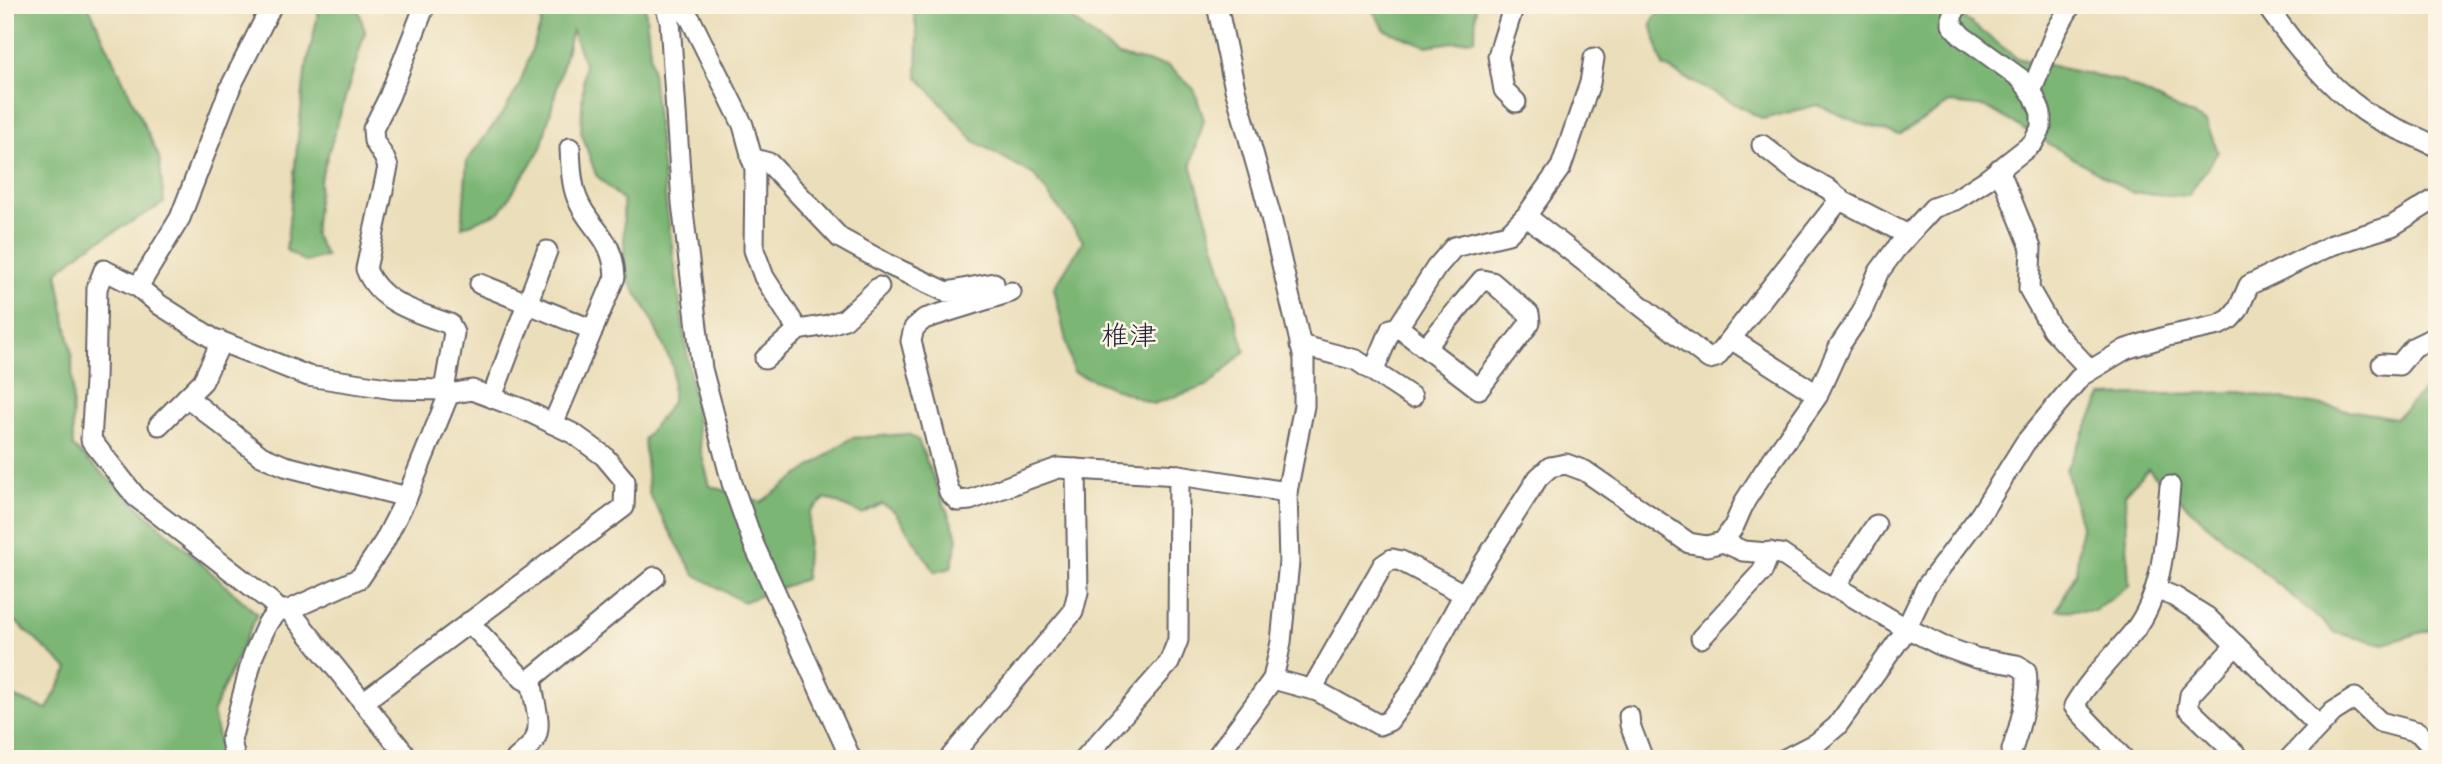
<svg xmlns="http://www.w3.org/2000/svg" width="2442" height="764" font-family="'Patrick Hand','Klee One',sans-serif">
  <rect width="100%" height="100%" fill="#fcf5e5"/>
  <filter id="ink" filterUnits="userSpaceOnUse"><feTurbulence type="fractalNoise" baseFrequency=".0143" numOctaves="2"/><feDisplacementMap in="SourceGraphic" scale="14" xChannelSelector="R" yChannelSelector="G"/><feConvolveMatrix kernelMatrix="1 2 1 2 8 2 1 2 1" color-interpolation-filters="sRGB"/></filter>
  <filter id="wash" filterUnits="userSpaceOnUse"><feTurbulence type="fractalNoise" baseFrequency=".00686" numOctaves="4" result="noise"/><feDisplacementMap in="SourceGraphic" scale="28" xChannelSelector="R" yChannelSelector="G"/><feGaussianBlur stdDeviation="1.57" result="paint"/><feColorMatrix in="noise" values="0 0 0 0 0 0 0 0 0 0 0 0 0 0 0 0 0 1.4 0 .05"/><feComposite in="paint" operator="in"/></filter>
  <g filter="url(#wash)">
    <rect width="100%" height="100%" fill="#ebdeba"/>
    <g fill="#7cb675" stroke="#4f6c58" stroke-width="2">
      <path d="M 5,5 L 88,5 L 159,157 L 164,203 L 85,249 L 57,272 L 72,356 L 73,447 L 257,614 L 213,711 L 222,759 L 5,759 L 5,694 L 47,709 L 68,669 L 5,612 Z"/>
      <path d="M 314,5 L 357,5 L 365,32 L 320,181 L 314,234 L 326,256 L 305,262 L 286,250 L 305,73 L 319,10 Z"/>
      <path d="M 541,5 L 645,5 L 666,204 L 701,452 L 710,486 L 761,502 L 851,438 L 908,434 L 918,440 L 958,538 L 951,568 L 935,572 L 895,512 L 882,504 L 862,514 L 826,498 L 810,512 L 805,579 L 743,602 L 694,574 L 649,494 L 644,439 L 672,402 L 673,367 L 648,312 L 625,275 L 623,201 L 596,175 L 581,132 L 584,63 L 572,30 L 541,148 L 500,212 L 462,227 L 467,160 L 505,110 L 519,86 L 541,24 Z"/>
      <path d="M 913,5 L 1054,5 L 1119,56 L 1168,66 L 1194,89 L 1204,120 L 1191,164 L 1245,351 L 1209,385 L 1153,404 L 1073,372 L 1054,288 L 1083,241 L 1034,175 L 974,141 L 917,76 L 918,42 Z"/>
      <path d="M 1369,5 L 1476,5 L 1475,39 L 1426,46 L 1385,30 Z"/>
      <path d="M 1661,5 L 1947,5 L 2017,58 L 2123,82 L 2206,122 L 2218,152 L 2188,196 L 2133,193 L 1986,107 L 1950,103 L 1899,135 L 1859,123 L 1817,105 L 1763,119 L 1663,66 L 1651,24 Z"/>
      <path d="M 2437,378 L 2436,628 L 2384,644 L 2336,633 L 2203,521 L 2148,469 L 2125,494 L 2129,586 L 2094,611 L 2057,610 L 2076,572 L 2081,526 L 2066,469 L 2102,396 L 2240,392 L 2396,418 Z"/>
    </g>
  </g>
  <g filter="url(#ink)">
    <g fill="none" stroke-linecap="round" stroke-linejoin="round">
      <g stroke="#686467" stroke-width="23">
        <g id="minor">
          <path d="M 425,5 L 389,97 L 373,129 L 374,141 L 384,157 L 388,167 L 366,269 C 379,303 418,313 450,324 L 454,333 L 444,390"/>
          <path d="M 665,5 L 670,21 L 682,203 L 702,369 L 732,483 L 754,545 L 851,759"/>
          <path d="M 680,5 L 691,20 L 743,125 L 755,169 L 754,250 L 764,277 L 798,330"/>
          <path d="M 1514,5 L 1498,56 L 1504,90 L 1516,102"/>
          <path d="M 2266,5 C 2293,43 2325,84 2364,111 C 2387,127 2413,134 2437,147"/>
          <path d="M 2031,92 L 2056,31 L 2071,5"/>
          <path d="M 1762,145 L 1795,171 L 1827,188 L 1844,202 L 1908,235"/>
          <path d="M 751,158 L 769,163 L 840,238 L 891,266 L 947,292 L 994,283"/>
          <path d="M 1999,169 L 2031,248 L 2029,289 L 2052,329 L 2090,370"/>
          <path d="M 1526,216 L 1709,359 L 1716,357 L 1729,341 L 1840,199"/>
          <path d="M 480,284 L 593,330"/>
          <path d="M 138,287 L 180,218 L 231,86 L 272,5"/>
          <path d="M 1011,292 L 924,319 L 914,328 L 911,341 L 949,492 L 958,501 L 970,500 L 1058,468 L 1179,475 L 1287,492"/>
          <path d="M 1398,327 L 1436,268 L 1454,247 L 1508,234 L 1526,216 L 1561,167 L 1590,83 L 1594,58"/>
          <path d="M 1731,339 L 1818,395"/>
          <path d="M 1300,345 L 1356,360 L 1412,397"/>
          <path d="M 765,359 L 798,330 L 828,325 L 845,319 L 879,287"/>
          <path d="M 2382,364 L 2399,365 L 2414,347 L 2437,336"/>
          <path d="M 1374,370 L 1391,329 L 1398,327 L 1479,389 L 1526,328 L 1530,322 L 1529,314 L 1492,282 L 1482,280 L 1426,347"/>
          <path d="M 187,397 L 261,456 L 285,466 L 407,497"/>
          <path d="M 492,397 L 547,251"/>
          <path d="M 553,424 L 615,277 C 613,234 589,230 577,198 C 571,182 571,165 570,148"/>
          <path d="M 159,425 L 203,381 L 221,342"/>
          <path d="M 1723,542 L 1743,551 L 1781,554 L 1824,583 L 1843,591 L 1897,623 L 1942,646 L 1976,658 L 2017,665 L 2026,671 C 2030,691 2019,730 2012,750"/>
          <path d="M 1834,588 L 1876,525"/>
          <path d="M 2156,589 L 2175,597 L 2207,617 L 2319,726"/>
          <path d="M 279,610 L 270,601 L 136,497 L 91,440 L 95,381 L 97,288 L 104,270 L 138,287 L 160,305 L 212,338 L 308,376 L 394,389 L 444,390 L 449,394 L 472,390 L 525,410 L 574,434 L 604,456 L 625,481 L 624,507 L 363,702"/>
          <path d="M 289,610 L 409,759"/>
          <path d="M 469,622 L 523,679 L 532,684"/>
          <path d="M 1701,638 L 1762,572 L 1770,552"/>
          <path d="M 2236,645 L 2190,695 L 2188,708 L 2241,759"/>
          <path d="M 1273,679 L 1317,691 L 1379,725 L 1389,721 L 1413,688 L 1464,594 L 1538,478 L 1550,467 L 1566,464 L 1585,471 L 1689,543 L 1707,546 L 1723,542 L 1734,526 L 1745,501 L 1765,470 L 1816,398 L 1840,345 L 1861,314 L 1878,273 L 1895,250 L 1933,208 L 1955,200 L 1986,180 L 2033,143 L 2041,128 L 2041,113 L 2034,96 L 2020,78 L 1962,36 L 1952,25 L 1952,16 L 1958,5"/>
          <path d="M 1312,689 L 1383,565 L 1392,559 L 1401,561 L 1464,594"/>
          <path d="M 1629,716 L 1630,725 L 1643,759"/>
          <path d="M 235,759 L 231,740 L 253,656 L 267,624 L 279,610 L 289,610 L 360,578 L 384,542 L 407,497 L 449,394"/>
          <path d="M 516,759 C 522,753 532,746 535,739 C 544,721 531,697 532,678 L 655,577"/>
          <path d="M 949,759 L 1073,612 L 1078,592 L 1076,469"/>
          <path d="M 1084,759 L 1169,663 L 1178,640 L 1179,475"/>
          <path d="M 1215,759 L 1273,679 L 1281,642 L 1289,562 L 1287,492 L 1304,406 L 1304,359 L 1270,213 L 1235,89 L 1217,5"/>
          <path d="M 1785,759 L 1818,742 L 1837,726 L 1904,633 L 1926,587 L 1980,515 L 2025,443 L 2081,376 L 2126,349 L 2168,336 L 2219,325 L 2230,319 L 2238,310 L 2249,285 L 2332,245 L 2392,226 L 2437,198"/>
          <path d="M 2124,759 L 2074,706 C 2090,678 2114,656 2134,631 C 2165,591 2165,534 2170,486"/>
          <path d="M 2289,759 L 2333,712 L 2355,698 L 2380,722 L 2418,732 L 2437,752"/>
        </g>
      </g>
      <use href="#minor" stroke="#fff" stroke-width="19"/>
    </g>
  </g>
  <g text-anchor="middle" stroke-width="5" stroke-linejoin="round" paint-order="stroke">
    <g font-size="28" fill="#22223b" stroke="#fcf5e5">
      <text x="1129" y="345">椎津</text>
    </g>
  </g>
  <rect width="2442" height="764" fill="none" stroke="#fcf5e5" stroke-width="28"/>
</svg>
